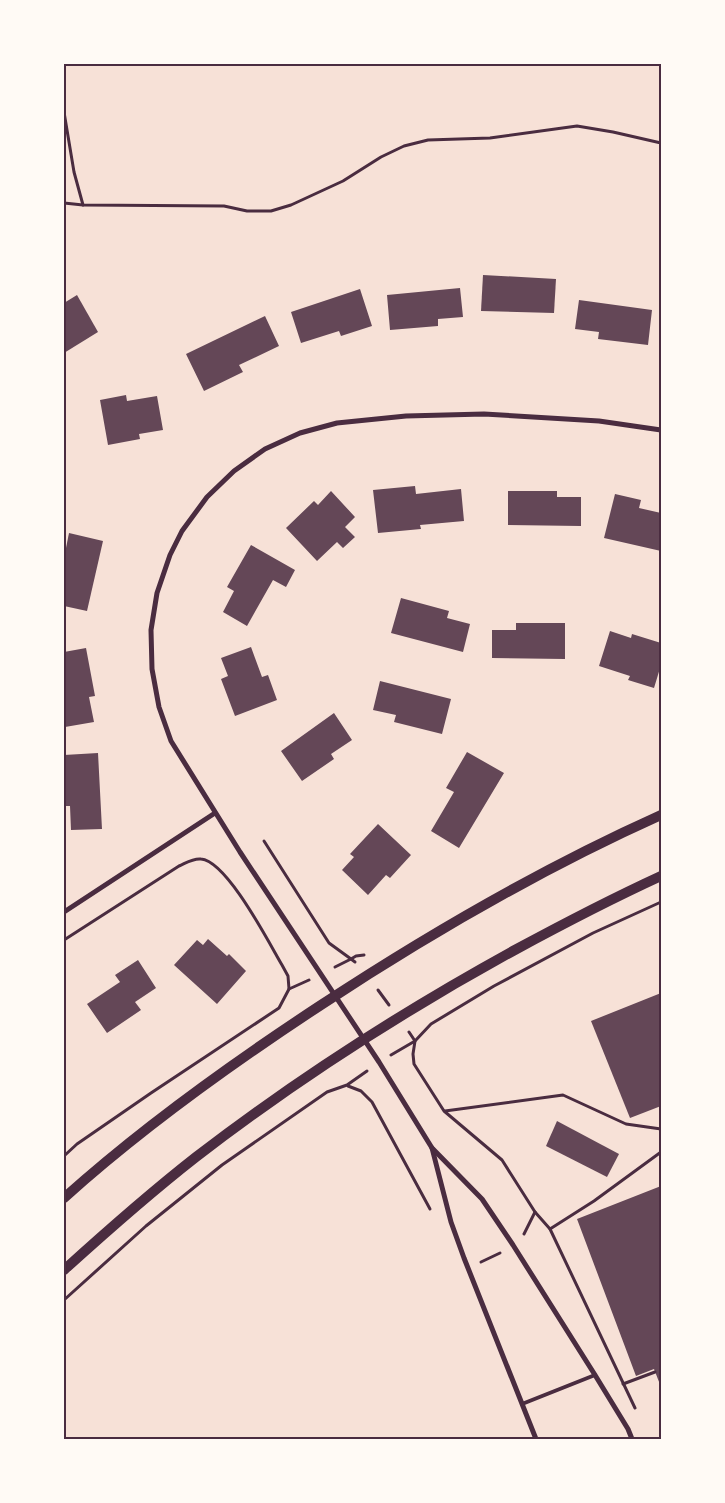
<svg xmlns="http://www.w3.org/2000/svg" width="725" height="1503" font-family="'Golos Text',sans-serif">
  <rect width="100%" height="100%" fill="#f7e1d7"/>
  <g fill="#644757">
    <path d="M 483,275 L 556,279 L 554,313 L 481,311 Z"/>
    <path d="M 460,288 L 463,317 L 438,319 L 438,326 L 390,330 L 387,295 Z"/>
    <path d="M 360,289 L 372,326 L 341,336 L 339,331 L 301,343 L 291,312 Z"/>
    <path d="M 77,295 L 98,332 L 64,353 L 64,303 Z"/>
    <path d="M 579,300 L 652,310 L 648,345 L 598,339 L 599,332 L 575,329 Z"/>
    <path d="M 265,316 L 279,346 L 239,365 L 243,372 L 204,391 L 186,354 Z"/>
    <path d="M 126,395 L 127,401 L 157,396 L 163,430 L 139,434 L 140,439 L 108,445 L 100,400 Z"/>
    <path d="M 415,486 L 416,494 L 461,489 L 464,521 L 420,525 L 421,529 L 378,533 L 373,490 Z"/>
    <path d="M 331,491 L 355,517 L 345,527 L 355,537 L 343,548 L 337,542 L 317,561 L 286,528 L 314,501 L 318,505 Z"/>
    <path d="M 508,491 L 557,491 L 557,497 L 581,497 L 581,526 L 508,525 Z"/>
    <path d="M 615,494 L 641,500 L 639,508 L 661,513 L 661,551 L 604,538 Z"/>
    <path d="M 69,533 L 103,541 L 87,611 L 64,606 L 64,558 Z"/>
    <path d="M 251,545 L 295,570 L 286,587 L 273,580 L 247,626 L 223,612 L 234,591 L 227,587 Z"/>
    <path d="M 401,598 L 449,611 L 447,618 L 470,624 L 463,652 L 391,633 Z"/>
    <path d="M 516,623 L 565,623 L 565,659 L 492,658 L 492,630 L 516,630 Z"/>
    <path d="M 610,631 L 631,638 L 632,634 L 661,643 L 661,665 L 654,688 L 628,680 L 630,676 L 599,666 Z"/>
    <path d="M 251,647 L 262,677 L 268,675 L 277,700 L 235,716 L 221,679 L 228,676 L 221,658 Z"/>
    <path d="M 86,648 L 95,696 L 89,697 L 94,722 L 65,727 L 64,652 Z"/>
    <path d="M 380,681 L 451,699 L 442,734 L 394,722 L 396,715 L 373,710 Z"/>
    <path d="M 334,713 L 352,740 L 331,754 L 334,759 L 302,781 L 281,751 Z"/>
    <path d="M 467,752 L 504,773 L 459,848 L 431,831 L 454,792 L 446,788 Z"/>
    <path d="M 98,753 L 102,829 L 71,830 L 70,806 L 64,806 L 64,755 Z"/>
    <path d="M 378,824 L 411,855 L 390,878 L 386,875 L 368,895 L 342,870 L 354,857 L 350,854 Z"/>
    <path d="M 208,939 L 227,956 L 229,954 L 246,971 L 217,1004 L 174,965 L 197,940 L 203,945 Z"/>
    <path d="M 138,960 L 156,988 L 135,1002 L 141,1010 L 107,1033 L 87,1004 L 120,982 L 115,975 Z"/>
    <path d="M 661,993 L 661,1106 L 630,1118 L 591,1021 Z"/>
    <path d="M 557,1121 L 619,1154 L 607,1177 L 546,1146 Z"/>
    <path d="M 661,1186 L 661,1387 L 654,1369 L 636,1376 L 577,1219 Z"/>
  </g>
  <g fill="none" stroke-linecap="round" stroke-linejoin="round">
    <g stroke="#4a2c40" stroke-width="3">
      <path d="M 64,112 L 74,172 L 83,205"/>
      <path d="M 64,203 L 83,205 L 224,206 L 247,211 L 271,211 L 291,205 L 343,181 L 381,157 L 404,146 L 428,140 L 490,138 L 577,126 L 613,132 L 661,143"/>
      <path d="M 264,841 L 329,943 L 351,959 L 356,956 L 364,955"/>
      <path d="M 64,940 L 179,866 C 186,863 193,858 201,859 C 227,861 269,943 282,965 L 288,976 L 289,989"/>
      <path d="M 335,967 L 351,959 L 355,962"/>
      <path d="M 378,990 L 389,1005"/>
      <path d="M 409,1032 L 415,1041 L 413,1054 L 414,1064 L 444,1111 L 502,1160 L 535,1212 L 550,1229 L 635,1408"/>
      <path d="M 391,1055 L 415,1041 L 431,1024 L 494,986 L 593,933 L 661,902"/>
      <path d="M 348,1086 L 361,1091 L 372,1102 L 430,1209"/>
      <path d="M 445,1111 L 563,1095 L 626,1124 L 661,1129"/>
      <path d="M 64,1156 L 77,1144 L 151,1093 L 279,1008 L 289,989 L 309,980"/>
      <path d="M 550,1229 L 594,1201 L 661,1152"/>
      <path d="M 524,1234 L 535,1212"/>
      <path d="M 481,1262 L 500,1253"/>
      <path d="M 64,1300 L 146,1226 L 222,1165 L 327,1092 L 347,1085 L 367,1071"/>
      <path d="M 623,1384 L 655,1372"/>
    </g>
    <path stroke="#4a2c40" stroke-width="4" d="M 522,1404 L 595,1375"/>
    <g stroke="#4a2c40" stroke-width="5">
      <path d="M 64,912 L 215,813"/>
      <path d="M 432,1148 L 451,1222 L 464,1258 L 536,1439"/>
      <path d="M 632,1439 L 628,1429 L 595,1375 L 513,1245 L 482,1199 L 432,1148 L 379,1062 L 240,852 L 171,741 L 159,707 L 152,669 L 151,630 L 157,593 L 170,555 L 182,531 L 207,497 L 234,471 L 265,449 L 300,433 L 337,423 L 406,416 L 484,414 L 599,421 L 661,430"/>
    </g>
    <g stroke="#4a2c40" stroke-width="10">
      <path d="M 64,1198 C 144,1126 231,1064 321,1005 C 429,934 543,868 661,815"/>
      <path d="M 64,1270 C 107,1231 150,1193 196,1157 C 296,1080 402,1012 513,951 C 561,925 611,899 661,876"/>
    </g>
  </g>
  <rect width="725" height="1503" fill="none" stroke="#fffaf5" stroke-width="130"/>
  <rect x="65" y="65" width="595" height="1373" fill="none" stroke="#4a2c40" stroke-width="2"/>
</svg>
